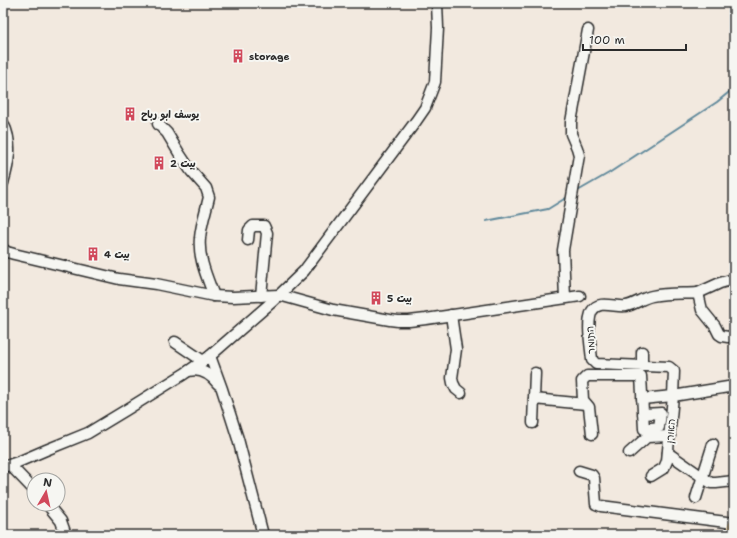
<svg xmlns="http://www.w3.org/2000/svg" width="737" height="538" font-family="'Shantell Sans','Playpen Sans Arabic','Playpen Sans Hebrew',sans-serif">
  <rect width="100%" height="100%" fill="#f2e9df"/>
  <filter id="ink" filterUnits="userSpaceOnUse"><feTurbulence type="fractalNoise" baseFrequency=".025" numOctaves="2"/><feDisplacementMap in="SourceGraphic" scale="8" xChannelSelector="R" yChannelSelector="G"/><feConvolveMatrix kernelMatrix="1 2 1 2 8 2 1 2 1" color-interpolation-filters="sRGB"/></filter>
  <g filter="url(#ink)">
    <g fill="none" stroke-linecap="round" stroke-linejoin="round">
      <g stroke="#61899b" stroke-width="2">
        <path d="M 576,192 L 609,173 L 717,102 L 734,88"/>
        <path d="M 486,221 L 548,209 L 569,196"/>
      </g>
      <g stroke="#2b2b2b" stroke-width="13">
        <g id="minor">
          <path d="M 3,123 C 13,142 9,163 3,183"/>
          <path d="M 158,124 L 167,133 L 179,153 L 191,171 L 206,188 L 209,197 C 206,210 201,225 200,238 C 198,258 207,277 214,296"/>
          <path d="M 248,240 L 249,230 L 253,226 L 264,226 L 267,233 L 261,296"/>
          <path d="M 3,249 L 7,252 L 14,254 L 119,279 L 156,284 L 214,296 L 233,297 L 279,295 L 333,310 L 390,320 L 398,321 L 409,321 L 426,319 L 580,296"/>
          <path d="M 698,293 L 720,283 L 734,279"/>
          <path d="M 565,298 L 563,250 L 579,155 L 577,148 L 571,134 L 571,122 L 588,30"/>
          <path d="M 451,315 L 456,349 L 452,378 L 453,383 L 456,389 L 461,393"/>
          <path d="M 175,342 L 203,361"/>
          <path d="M 210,356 L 222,389 L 238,439 L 263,535"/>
          <path d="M 642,366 L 642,352"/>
          <path d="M 189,371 C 201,368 211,375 218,384"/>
          <path d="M 534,399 L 586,404"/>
          <path d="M 642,399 L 673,396 L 674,371 L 669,367 L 596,364 L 592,360 C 591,347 586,322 592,311 C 599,299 616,308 626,306 C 634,305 642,298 652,296 C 667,293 683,294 698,293 L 702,310 L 715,326 L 719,334 L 722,336 L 728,337 L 734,336"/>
          <path d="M 533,423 L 535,373"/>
          <path d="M 592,434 L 589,407 L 583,400 L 582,381 L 587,376 L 641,376 L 644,429 L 659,427 L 661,413 L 643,414"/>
          <path d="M 629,453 L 647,437 L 670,436"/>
          <path d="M 668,453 L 711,483 L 716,483 L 734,481"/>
          <path d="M 10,465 L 34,490"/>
          <path d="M 3,467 L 18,462 L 46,450 L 88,433 L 126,410 L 184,374 L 210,356 L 273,301 L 304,271 L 416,121 L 425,108 L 435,82 L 438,28 L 437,3"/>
          <path d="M 579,471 L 592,475 L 594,478 L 596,504 L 601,506 L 734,523"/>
          <path d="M 651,476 L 664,468 L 667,461 L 673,396 L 734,386"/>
          <path d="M 696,498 L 713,444"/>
          <path d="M 47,504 L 61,521 L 66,535"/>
        </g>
      </g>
      <g stroke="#2b2b2b" stroke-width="15">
        <path id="major" d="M 731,535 L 734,526"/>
      </g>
      <use href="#minor" stroke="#f6f6f2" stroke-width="10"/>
      <use href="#major" stroke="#f9deab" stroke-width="12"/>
    </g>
  </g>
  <defs>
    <g id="building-bare" transform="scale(1.08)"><path d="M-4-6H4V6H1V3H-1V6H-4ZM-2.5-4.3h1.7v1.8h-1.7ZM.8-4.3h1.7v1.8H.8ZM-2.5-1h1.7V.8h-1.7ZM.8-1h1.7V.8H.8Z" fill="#d1495b" stroke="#f6f6f2" stroke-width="2.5" paint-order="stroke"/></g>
  </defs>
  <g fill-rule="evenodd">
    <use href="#building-bare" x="238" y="56"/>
    <use href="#building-bare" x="130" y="114"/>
    <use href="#building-bare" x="159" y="163"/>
    <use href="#building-bare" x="93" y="254"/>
    <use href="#building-bare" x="376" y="298"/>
  </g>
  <g text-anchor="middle" stroke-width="4" stroke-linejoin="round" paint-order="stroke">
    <g font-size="10" font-weight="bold" fill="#2b2b2b" stroke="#f6f6f2" text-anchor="start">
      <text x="249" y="60">storage</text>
      <text x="141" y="118">يوسف ابو رباح</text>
      <text x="170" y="167">بيت 2</text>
      <text x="104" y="258">بيت 4</text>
      <text x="387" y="302">بيت 5</text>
    </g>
    <g font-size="10" fill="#2b2b2b" stroke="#f6f6f2">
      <text transform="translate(590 340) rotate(-93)" y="4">התומר</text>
      <text transform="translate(670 431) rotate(-85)" y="4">האורן</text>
    </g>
  </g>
  <rect width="737" height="538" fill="none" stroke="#f6f6f2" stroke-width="16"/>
  <rect x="8" y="8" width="721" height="522" fill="none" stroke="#2b2b2b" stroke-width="1.5" filter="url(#ink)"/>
  <g transform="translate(46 492) rotate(9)"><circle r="19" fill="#f6f6f2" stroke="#a5a5a2"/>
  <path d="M0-3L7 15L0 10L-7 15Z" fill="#d1495b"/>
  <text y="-6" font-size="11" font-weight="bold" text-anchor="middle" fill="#2b2b2b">N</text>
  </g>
  <path d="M583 44v6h103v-6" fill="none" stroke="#2b2b2b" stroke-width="2"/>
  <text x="589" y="44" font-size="12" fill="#2b2b2b" stroke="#f6f6f2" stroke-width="3" paint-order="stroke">100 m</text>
</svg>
